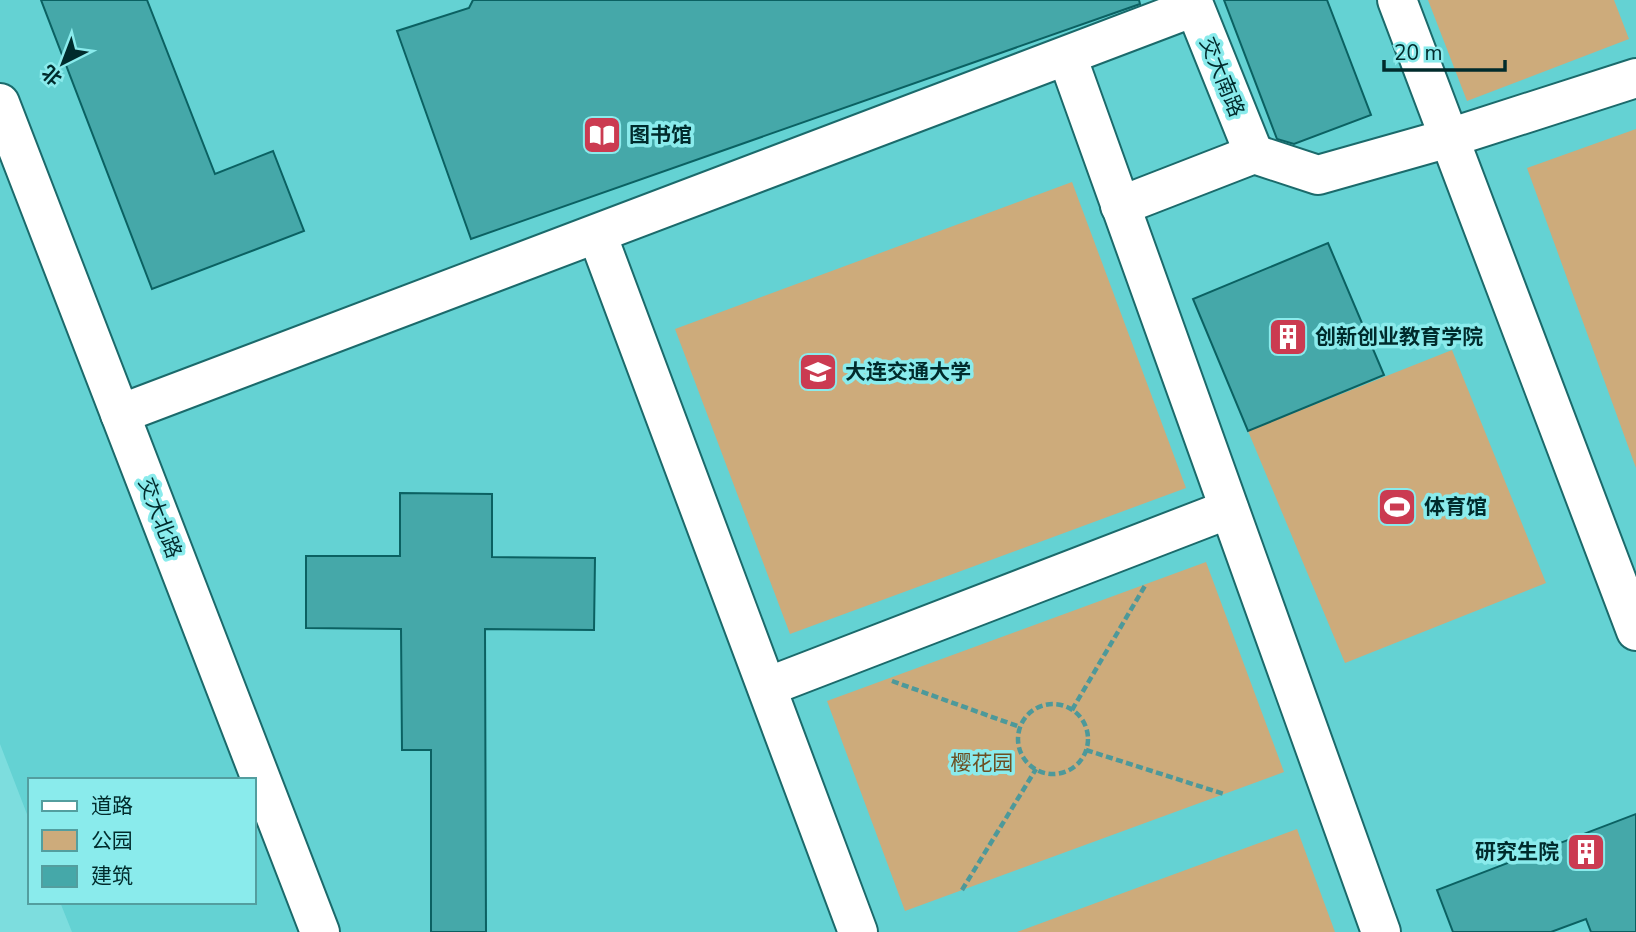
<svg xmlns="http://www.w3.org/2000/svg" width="1636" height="932" font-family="'Nunito Sans','Noto Sans SC',sans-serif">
  <rect width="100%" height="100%" fill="#7dddde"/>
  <path fill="#64d2d3" d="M 0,0 L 1636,0 L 1636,932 L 72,932 L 60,902 L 254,902 L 254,780 L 30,780 L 30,822 L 0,744 Z"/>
  <g fill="#cdab7b">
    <path d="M 1428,0 L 1614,0 L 1629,39 L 1467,101 Z"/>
    <path d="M 1636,129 L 1636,468 L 1527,168 Z"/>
    <path d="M 1072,182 L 1186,488 L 790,634 L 675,329 Z"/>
    <path d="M 1452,350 L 1546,583 L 1345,663 L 1248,431 Z"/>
    <path d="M 1206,562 L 1284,772 L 905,911 L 827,701 Z"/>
    <path d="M 1297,829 L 1335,932 L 1017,932 Z"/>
  </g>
  <g fill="#45a8a9" stroke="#0b6162" stroke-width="2">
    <path d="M 41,0 L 147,0 L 215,174 L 273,151 L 304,231 L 152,289 Z"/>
    <path d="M 473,0 L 1139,0 L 1140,4 L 471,239 L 397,31 L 469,8 Z"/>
    <path d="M 1224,0 L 1327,0 L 1371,115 L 1294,144 L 1277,139 Z"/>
    <path d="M 1328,243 L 1384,375 L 1248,431 L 1193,299 Z"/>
    <path d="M 400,493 L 492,494 L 492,557 L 595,558 L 594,630 L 485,629 L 486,932 L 431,932 L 431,750 L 402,750 L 401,629 L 306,628 L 306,556 L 400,556 Z"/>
    <path d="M 1636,814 L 1636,932 L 1591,932 L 1586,919 L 1551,932 L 1453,932 L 1437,890 Z"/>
  </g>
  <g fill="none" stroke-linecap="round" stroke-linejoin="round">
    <g stroke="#1b6a6b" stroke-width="42">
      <g id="minor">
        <path d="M 1192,0 L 1254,154"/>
        <path d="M 1397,0 L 1636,631"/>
        <path d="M 1067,56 L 1381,932"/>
        <path d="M 0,103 L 320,932"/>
        <path d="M 1120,206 L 1254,154 L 1318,175 L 1449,138 L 1636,78"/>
        <path d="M 597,234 L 858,932"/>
        <path d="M 120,414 L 1194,7"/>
        <path d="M 767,687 L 1229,509"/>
      </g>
    </g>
    <g stroke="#4d999a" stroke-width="4.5" stroke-dasharray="7 3.5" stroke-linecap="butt">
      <path d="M 892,681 L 1020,727"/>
      <circle cx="1053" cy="739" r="35"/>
      <path d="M 1072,710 L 1146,584"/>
      <path d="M 1086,750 L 1224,794"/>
      <path d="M 962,890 L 1036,769"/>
    </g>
    <use href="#minor" stroke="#fff" stroke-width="38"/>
  </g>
  <defs>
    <g id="library-square" transform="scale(2.0125)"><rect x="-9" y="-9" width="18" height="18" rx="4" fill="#cb3b51" stroke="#8aebec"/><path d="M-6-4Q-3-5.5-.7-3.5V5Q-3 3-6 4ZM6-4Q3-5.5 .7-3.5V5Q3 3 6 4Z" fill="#fff"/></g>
    <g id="building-square" transform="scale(2.0125)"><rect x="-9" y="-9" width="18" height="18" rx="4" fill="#cb3b51" stroke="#8aebec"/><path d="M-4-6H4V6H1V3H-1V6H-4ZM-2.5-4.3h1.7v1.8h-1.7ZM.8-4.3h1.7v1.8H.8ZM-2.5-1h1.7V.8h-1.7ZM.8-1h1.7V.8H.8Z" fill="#fff"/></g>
    <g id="university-square" transform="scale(2.0125)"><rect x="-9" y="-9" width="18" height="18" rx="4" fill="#cb3b51" stroke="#8aebec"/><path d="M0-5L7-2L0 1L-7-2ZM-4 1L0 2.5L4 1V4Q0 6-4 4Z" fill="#fff"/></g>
    <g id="stadium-square" transform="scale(2.0125)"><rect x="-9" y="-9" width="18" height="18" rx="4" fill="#cb3b51" stroke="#8aebec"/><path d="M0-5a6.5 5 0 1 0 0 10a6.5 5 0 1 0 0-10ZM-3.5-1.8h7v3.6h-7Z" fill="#fff"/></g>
  </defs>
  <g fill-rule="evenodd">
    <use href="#library-square" x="602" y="135"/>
    <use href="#building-square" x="1288" y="337"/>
    <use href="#university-square" x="818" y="372"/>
    <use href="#stadium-square" x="1397" y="507"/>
    <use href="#building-square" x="1586" y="852"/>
  </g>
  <g text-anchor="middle" stroke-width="7" stroke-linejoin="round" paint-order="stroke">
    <g font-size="21" fill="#002b2c" stroke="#8aebec">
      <text transform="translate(1222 77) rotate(68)" y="7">交大南路</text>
      <text transform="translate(160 518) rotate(69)" y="7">交大北路</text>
    </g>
    <g font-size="21" font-weight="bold" fill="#002b2c" stroke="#8aebec" text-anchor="start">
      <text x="629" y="142">图书馆</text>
      <text x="1315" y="344">创新创业教育学院</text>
      <text x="845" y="379">大连交通大学</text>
      <text x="1424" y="514">体育馆</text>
      <text x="1559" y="859" text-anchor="end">研究生院</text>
    </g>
    <g font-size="21" fill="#6c4f22" stroke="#8aebec">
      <text x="982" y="770">樱花园</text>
    </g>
  </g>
  <rect x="28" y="778" width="228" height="126" fill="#8aebec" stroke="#539e9f" stroke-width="2"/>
  <rect x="42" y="801" width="35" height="10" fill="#ffffff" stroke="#539e9f" stroke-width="2"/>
  <text x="91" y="813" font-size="21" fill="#002b2c">道路</text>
  <rect x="42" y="830" width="35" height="21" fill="#cdab7b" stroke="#539e9f" stroke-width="2"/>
  <text x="91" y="848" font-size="21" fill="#002b2c">公园</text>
  <rect x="42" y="866" width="35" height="21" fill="#45a8a9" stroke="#539e9f" stroke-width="2"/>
  <text x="91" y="883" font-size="21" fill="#002b2c">建筑</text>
  <g transform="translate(63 63) rotate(222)" stroke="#8aebec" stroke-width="5" paint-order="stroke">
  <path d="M0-5L12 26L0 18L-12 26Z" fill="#002b2c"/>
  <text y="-10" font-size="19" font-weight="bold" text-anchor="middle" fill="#002b2c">北</text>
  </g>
  <path d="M1384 60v10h121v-10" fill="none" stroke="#002b2c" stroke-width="3.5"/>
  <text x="1394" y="60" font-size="21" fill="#002b2c" stroke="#8aebec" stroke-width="5" paint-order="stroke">20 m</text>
</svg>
